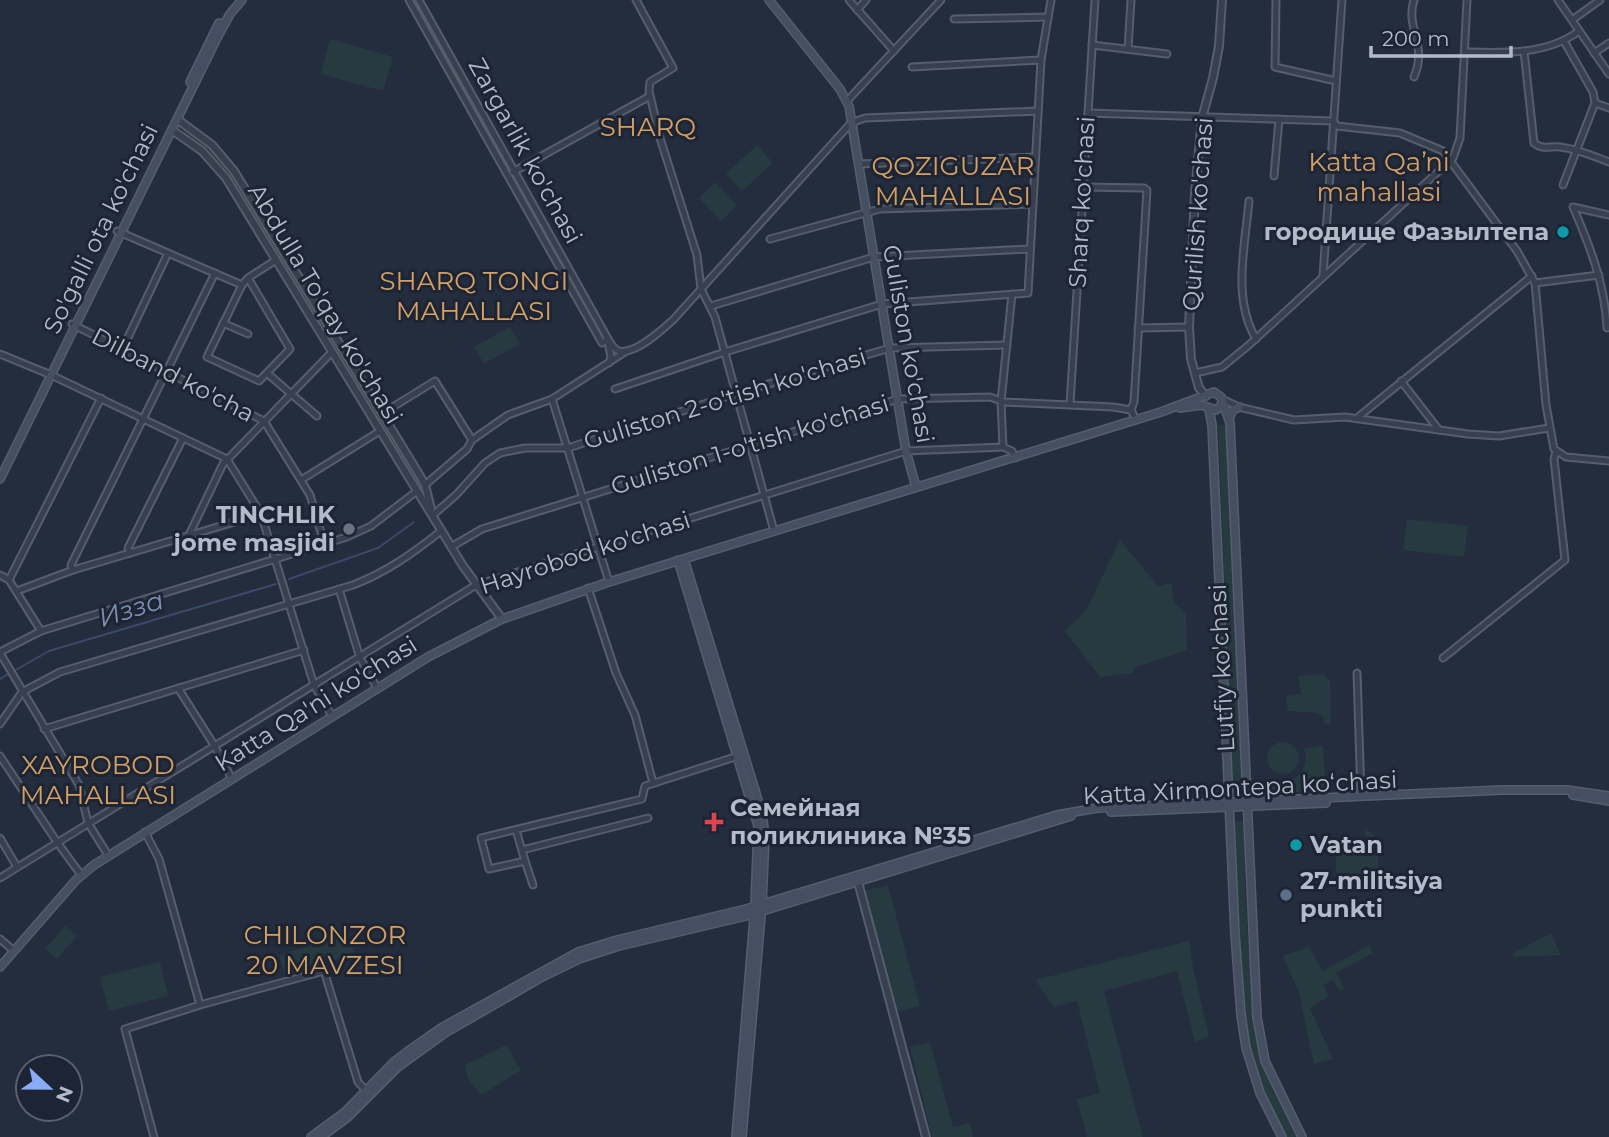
<svg xmlns="http://www.w3.org/2000/svg" width="1609" height="1137" font-family="Montserrat,sans-serif">
  <rect width="100%" height="100%" fill="#242d3e"/>
  <g fill="#263a3f">
    <path d="M 330,39 L 393,57 L 383,91 L 321,74 Z"/>
    <path d="M 185,128 L 215,150 L 225,163 L 322,321 L 320,324 L 318,324 L 224,171 L 208,151 L 183,132 Z"/>
    <path d="M 757,145 L 773,163 L 742,191 L 726,174 Z"/>
    <path d="M 715,182 L 737,205 L 721,221 L 699,198 Z"/>
    <path d="M 510,327 L 520,344 L 484,364 L 474,347 Z"/>
    <path d="M 328,329 L 405,457 L 401,459 L 323,332 Z"/>
    <path d="M 1218,425 L 1227,425 L 1243,780 L 1233,781 Z"/>
    <path d="M 1407,519 L 1468,526 L 1464,557 L 1403,550 Z"/>
    <path d="M 1120,540 L 1158,586 L 1171,583 L 1174,602 L 1186,614 L 1187,650 L 1133,668 L 1134,673 L 1100,677 L 1065,631 L 1085,612 Z"/>
    <path d="M 1323,674 L 1327,679 L 1330,679 L 1331,724 L 1325,724 L 1323,716 L 1317,713 L 1288,711 L 1286,696 L 1301,694 L 1298,676 Z"/>
    <circle cx="1283" cy="758" r="16"/>
    <path d="M 1323,745 L 1326,790 L 1261,795 L 1254,794 L 1252,785 L 1259,783 L 1259,788 C 1283,786 1313,778 1304,749 Z"/>
    <path d="M 1244,821 L 1245,893 L 1254,1026 L 1264,1068 L 1296,1137 L 1286,1137 L 1262,1086 L 1252,1055 L 1244,1017 L 1234,822 Z"/>
    <path d="M 1365,828 L 1374,835 L 1381,878 L 1337,880 L 1335,850 L 1366,848 Z"/>
    <path d="M 888,885 L 920,1006 L 896,1012 L 864,891 Z"/>
    <path d="M 65,926 L 77,936 L 57,959 L 45,949 Z"/>
    <path d="M 1551,933 L 1561,955 L 1512,957 L 1513,953 Z"/>
    <path d="M 349,934 L 355,954 L 285,975 L 279,955 Z"/>
    <path d="M 1189,941 L 1193,968 L 1209,1036 L 1195,1042 L 1177,971 L 1104,991 L 1143,1137 L 1087,1137 L 1077,1099 L 1100,1093 L 1077,1001 L 1054,1007 L 1035,980 Z"/>
    <path d="M 1369,945 L 1373,953 L 1336,973 L 1344,988 L 1339,991 L 1333,980 L 1323,985 L 1329,996 L 1310,1008 L 1333,1059 L 1314,1064 L 1299,993 L 1283,956 L 1309,947 L 1323,971 Z"/>
    <path d="M 160,962 L 168,996 L 109,1011 L 100,977 Z"/>
    <path d="M 930,1042 L 953,1127 L 970,1123 L 973,1137 L 932,1137 L 910,1047 Z"/>
    <path d="M 506,1045 L 521,1070 L 481,1095 L 468,1079 L 465,1065 Z"/>
  </g>
  <g fill="none" stroke-linecap="round" stroke-linejoin="round">
    <g stroke="#394967" stroke-width="2">
      <path d="M 289,579 L 378,548 L 414,522"/>
      <path d="M 0,679 L 49,651 L 276,584"/>
    </g>
    <g stroke="#565d6c" stroke-width="9">
      <g id="minor">
        <path d="M 409,0 L 602,343 L 608,339"/>
        <path d="M 419,0 L 608,339 C 611,344 614,350 619,351 C 635,355 662,330 673,320 L 851,123 L 865,118 L 1038,111"/>
        <path d="M 636,0 L 673,68 L 650,82 L 649,91 L 660,138 L 697,255 L 701,289 L 715,317 L 774,531"/>
        <path d="M 849,0 L 894,51"/>
        <path d="M 1276,0 L 1275,67 L 1336,81"/>
        <path d="M 1414,0 C 1405,28 1428,45 1414,77"/>
        <path d="M 1558,0 L 1609,74"/>
        <path d="M 857,10 L 866,0"/>
        <path d="M 954,19 L 1048,17"/>
        <path d="M 1572,20 L 1600,0"/>
        <path d="M 1564,41 L 1593,92 L 1595,103 L 1609,108"/>
        <path d="M 1092,45 L 1167,54"/>
        <path d="M 1128,49 L 1131,0"/>
        <path d="M 1524,51 L 1534,143 C 1542,150 1550,146 1560,147 C 1578,149 1593,156 1609,162"/>
        <path d="M 1466,52 C 1504,53 1547,55 1579,31"/>
        <path d="M 1594,53 L 1609,43"/>
        <path d="M 912,67 L 1041,60"/>
        <path d="M 847,101 L 941,0"/>
        <path d="M 1088,113 L 1333,121 L 1337,126 L 1400,133 L 1443,151 L 1517,251 L 1535,283 L 1546,405 L 1554,449 L 1566,457 L 1609,461"/>
        <path d="M 859,164 L 1035,157"/>
        <path d="M 513,172 L 650,96"/>
        <path d="M 1274,176 L 1279,119"/>
        <path d="M 1563,185 L 1595,103"/>
        <path d="M 1083,187 L 1144,188 L 1147,190 L 1134,402 L 1131,410 L 1136,420"/>
        <path d="M 1249,201 C 1245,247 1232,298 1256,339"/>
        <path d="M 117,231 L 242,285 L 248,278 L 276,260"/>
        <path d="M 770,239 L 880,209 L 1033,204"/>
        <path d="M 1323,276 L 1342,0"/>
        <path d="M 1535,283 L 1599,275"/>
        <path d="M 242,285 L 207,357 L 259,381 L 290,349 L 248,278"/>
        <path d="M 1012,294 L 1001,401 L 1003,447 L 1012,451 L 1015,458"/>
        <path d="M 711,306 L 874,257 L 1030,249"/>
        <path d="M 223,323 L 248,334"/>
        <path d="M 72,324 L 264,421 L 310,495 L 324,543"/>
        <path d="M 1138,328 L 1189,327"/>
        <path d="M 1607,328 C 1605,285 1590,246 1573,207 L 1609,215"/>
        <path d="M 608,342 L 611,357 L 609,363"/>
        <path d="M 123,348 L 168,253"/>
        <path d="M 0,354 L 51,375 L 227,459 L 261,514 L 314,685 L 332,716"/>
        <path d="M 1195,373 L 1222,367 L 1249,345 L 1453,158 L 1460,138 L 1467,0"/>
        <path d="M 268,374 L 317,416"/>
        <path d="M 1401,381 L 1439,430"/>
        <path d="M 615,389 L 725,352 L 882,304 L 1028,293 L 1041,60 L 1051,0"/>
        <path d="M 552,399 L 609,582"/>
        <path d="M 1222,399 L 1239,407 L 1294,420 L 1345,417 L 1468,434 L 1499,436 L 1549,428"/>
        <path d="M 1070,404 L 1095,0"/>
        <path d="M 383,413 L 435,381 L 472,440"/>
        <path d="M 1357,418 L 1532,276"/>
        <path d="M 301,480 L 380,431"/>
        <path d="M 425,485 L 467,449 L 472,440 L 508,415 L 552,399 L 625,352"/>
        <path d="M 433,515 L 456,495 L 485,463 L 500,453 L 525,448 L 568,448 L 735,394 L 890,348 L 1007,345"/>
        <path d="M 189,535 L 223,464 L 332,352"/>
        <path d="M 451,547 L 482,529 L 898,399 L 990,397 L 1004,402 L 1113,407 L 1131,410"/>
        <path d="M 130,553 L 128,548 L 183,438"/>
        <path d="M 73,570 L 71,565 L 215,273"/>
        <path d="M 0,575 L 9,580 L 41,631"/>
        <path d="M 9,580 L 101,398"/>
        <path d="M 588,588 L 616,673 L 635,715 L 653,783"/>
        <path d="M 339,589 L 360,658 L 377,688"/>
        <path d="M 17,591 L 73,570 L 261,514"/>
        <path d="M 0,652 L 41,631 L 347,537 L 371,526 L 417,491"/>
        <path d="M 0,653 L 79,785 L 88,823 L 108,855"/>
        <path d="M 1443,658 L 1565,560 L 1554,459 L 1556,451"/>
        <path d="M 1357,673 L 1361,796"/>
        <path d="M 178,688 L 214,745 L 232,779"/>
        <path d="M 0,724 L 22,692 L 60,672 L 353,585 C 387,572 413,553 441,531"/>
        <path d="M 44,729 L 304,650"/>
        <path d="M 0,756 L 57,842 L 81,875"/>
        <path d="M 516,830 L 525,861"/>
        <path d="M 145,832 L 159,859 L 200,1005 L 125,1029 L 154,1137"/>
        <path d="M 0,838 L 17,867"/>
        <path d="M 522,850 L 648,818"/>
        <path d="M 0,878 L 476,585 L 906,451 L 1003,447"/>
        <path d="M 533,885 L 525,861 L 489,869 L 481,838 L 642,799 L 645,786 L 738,756"/>
        <path d="M 0,939 L 14,951"/>
        <path d="M 200,1005 L 324,971 L 358,1082 L 368,1093"/>
      </g>
    </g>
    <g stroke="#565d6c" stroke-width="10">
      <g id="tertiary">
        <path d="M 177,119 L 212,145 L 234,171 L 417,471 L 425,485 L 431,509"/>
        <path d="M 172,130 L 202,151 L 226,178 L 463,566 L 502,619"/>
        <path d="M 1206,396 L 1199,388 L 1191,359 L 1189,327 L 1195,193 L 1202,118 L 1213,78 L 1219,46 L 1222,0"/>
        <path d="M 857,878 L 926,1137"/>
      </g>
    </g>
    <g stroke="#565d6c" stroke-width="10">
      <g id="secondary">
        <path d="M 769,0 L 840,89 L 849,106 L 906,451 L 916,487"/>
        <path d="M 190,82 L 219,23"/>
        <path d="M 1180,408 L 1201,405 L 1216,410 L 1221,406 L 1222,400"/>
        <path d="M 1209,409 L 1212,425 L 1235,934 L 1241,1015 L 1246,1048 L 1260,1093 L 1282,1137"/>
        <path d="M 1230,417 L 1232,411 L 1239,407"/>
        <path d="M 0,479 L 218,36 L 230,14 L 242,0"/>
        <path d="M 684,559 L 762,813 L 765,836 L 762,904 L 742,1137"/>
        <path d="M 678,560 L 758,826 L 755,906 L 736,1137"/>
        <path d="M 1573,795 L 1609,801"/>
        <path d="M 1111,812 L 1326,803"/>
        <path d="M 0,967 L 76,880 L 94,865 L 428,657 L 502,619 L 609,582 L 1161,412 L 1214,392 L 1221,397 L 1230,423 L 1257,1017 L 1265,1061 L 1302,1137"/>
        <path d="M 311,1137 L 345,1112 L 394,1062 L 411,1049 L 441,1028 L 578,952 L 617,940 L 746,909 L 1057,815 L 1097,808 L 1502,790 L 1567,790 L 1609,796"/>
        <path d="M 321,1137 L 348,1117 L 398,1067 L 445,1033 L 542,977 L 579,959 L 619,946 L 746,916 L 1071,816"/>
      </g>
    </g>
    <use href="#minor" stroke="#383f4e" stroke-width="5"/>
    <use href="#tertiary" stroke="#383f4e" stroke-width="6"/>
    <use href="#secondary" stroke="#464e61" stroke-width="7"/>
  </g>
  <g fill="#0f9aa8" stroke="#1d2433" stroke-width="2.5">
    <circle cx="1563" cy="232" r="7"/>
    <circle cx="1296" cy="845" r="7"/>
  </g>
  <circle fill="#6b7280" stroke="#1d2433" stroke-width="2.5" cx="349" cy="529" r="7"/>
  <path fill="#e0444e" stroke="#1d2433" stroke-width="2.5" d="M710.5 811.5h7v7h7v7h-7v7h-7v-7h-7v-7h7z"/>
  <circle fill="#5c6f8a" stroke="#1d2433" stroke-width="2.5" cx="1286" cy="895" r="7"/>
  <g text-anchor="middle" stroke-width="6" stroke-linejoin="round" paint-order="stroke">
    <g font-size="24" fill="#b4bac9" stroke="#1d2433">
      <text transform="translate(525 151) rotate(61)" y="8">Zargarlik ko'chasi</text>
      <text transform="translate(1082 202) rotate(-87)" y="8">Sharq ko'chasi</text>
      <text transform="translate(1198 214) rotate(-86)" y="8">Qurilish ko'chasi</text>
      <text transform="translate(101 229) rotate(-64)" y="8">So'galli ota ko'chasi</text>
      <text transform="translate(325 304) rotate(59)" y="8">Abdulla To'qay ko'chasi</text>
      <text transform="translate(908 344) rotate(80)" y="8">Guliston ko'chasi</text>
      <text transform="translate(173 375) rotate(27)" y="8">Dilband ko'cha</text>
      <text transform="translate(725 399) rotate(-17)" y="8">Guliston 2-o'tish ko'chasi</text>
      <text transform="translate(750 445) rotate(-17)" y="8">Guliston 1-o'tish ko'chasi</text>
      <text transform="translate(585 553) rotate(-18)" y="8">Hayrobod ko'chasi</text>
      <text transform="translate(1222 668) rotate(-93)" y="8">Lutfiy ko'chasi</text>
      <text transform="translate(316 704) rotate(-32)" y="8">Katta Qa'ni ko'chasi</text>
      <text transform="translate(1240 788) rotate(-3)" y="8">Katta Xirmontepa koʻchasi</text>
    </g>
    <g font-size="24" font-weight="bold" fill="#b4bac9" stroke="#1d2433" text-anchor="start">
      <text x="1549" y="240" text-anchor="end">городище Фазылтепа</text>
      <text x="335" y="523" text-anchor="end">TINCHLIK<tspan x="335" dy="28">jome masjidi</tspan></text>
      <text x="730" y="816">Семейная<tspan x="730" dy="28">поликлиника №35</tspan></text>
      <text x="1310" y="853">Vatan</text>
      <text x="1300" y="889">27-militsiya<tspan x="1300" dy="28">punkti</tspan></text>
    </g>
    <g font-size="26" fill="#d4a064" stroke="#1d2433">
      <text x="648" y="136">SHARQ</text>
      <text x="1379" y="171">Katta Qaʼni<tspan x="1379" dy="30">mahallasi</tspan></text>
      <text x="953" y="175">QOZIGUZAR<tspan x="953" dy="30">MAHALLASI</tspan></text>
      <text x="474" y="290">SHARQ TONGI<tspan x="474" dy="30">MAHALLASI</tspan></text>
      <text x="98" y="774">XAYROBOD<tspan x="98" dy="30">MAHALLASI</tspan></text>
      <text x="325" y="944">CHILONZOR<tspan x="325" dy="30">20 MAVZESI</tspan></text>
    </g>
    <g font-size="26" font-style="italic" fill="#7c8eb1" stroke="#1d2433">
      <text transform="translate(131 609) rotate(-17)" y="9">Изза</text>
    </g>
  </g>
  <g transform="translate(49 1088) rotate(112)"><circle r="33" fill="#1d2433" stroke="#59606f" stroke-width="2"/>
  <path d="M0-5L12 26L0 18L-12 26Z" fill="#8baaf7"/>
  <text y="-10" font-size="19" font-weight="bold" text-anchor="middle" fill="#b4bac9">N</text>
  </g>
  <path d="M1371 46v10h140v-10" fill="none" stroke="#b4bac9" stroke-width="3.5"/>
  <text x="1382" y="46" font-size="21" fill="#b4bac9" stroke="#1d2433" stroke-width="5" paint-order="stroke">200 m</text>
</svg>
